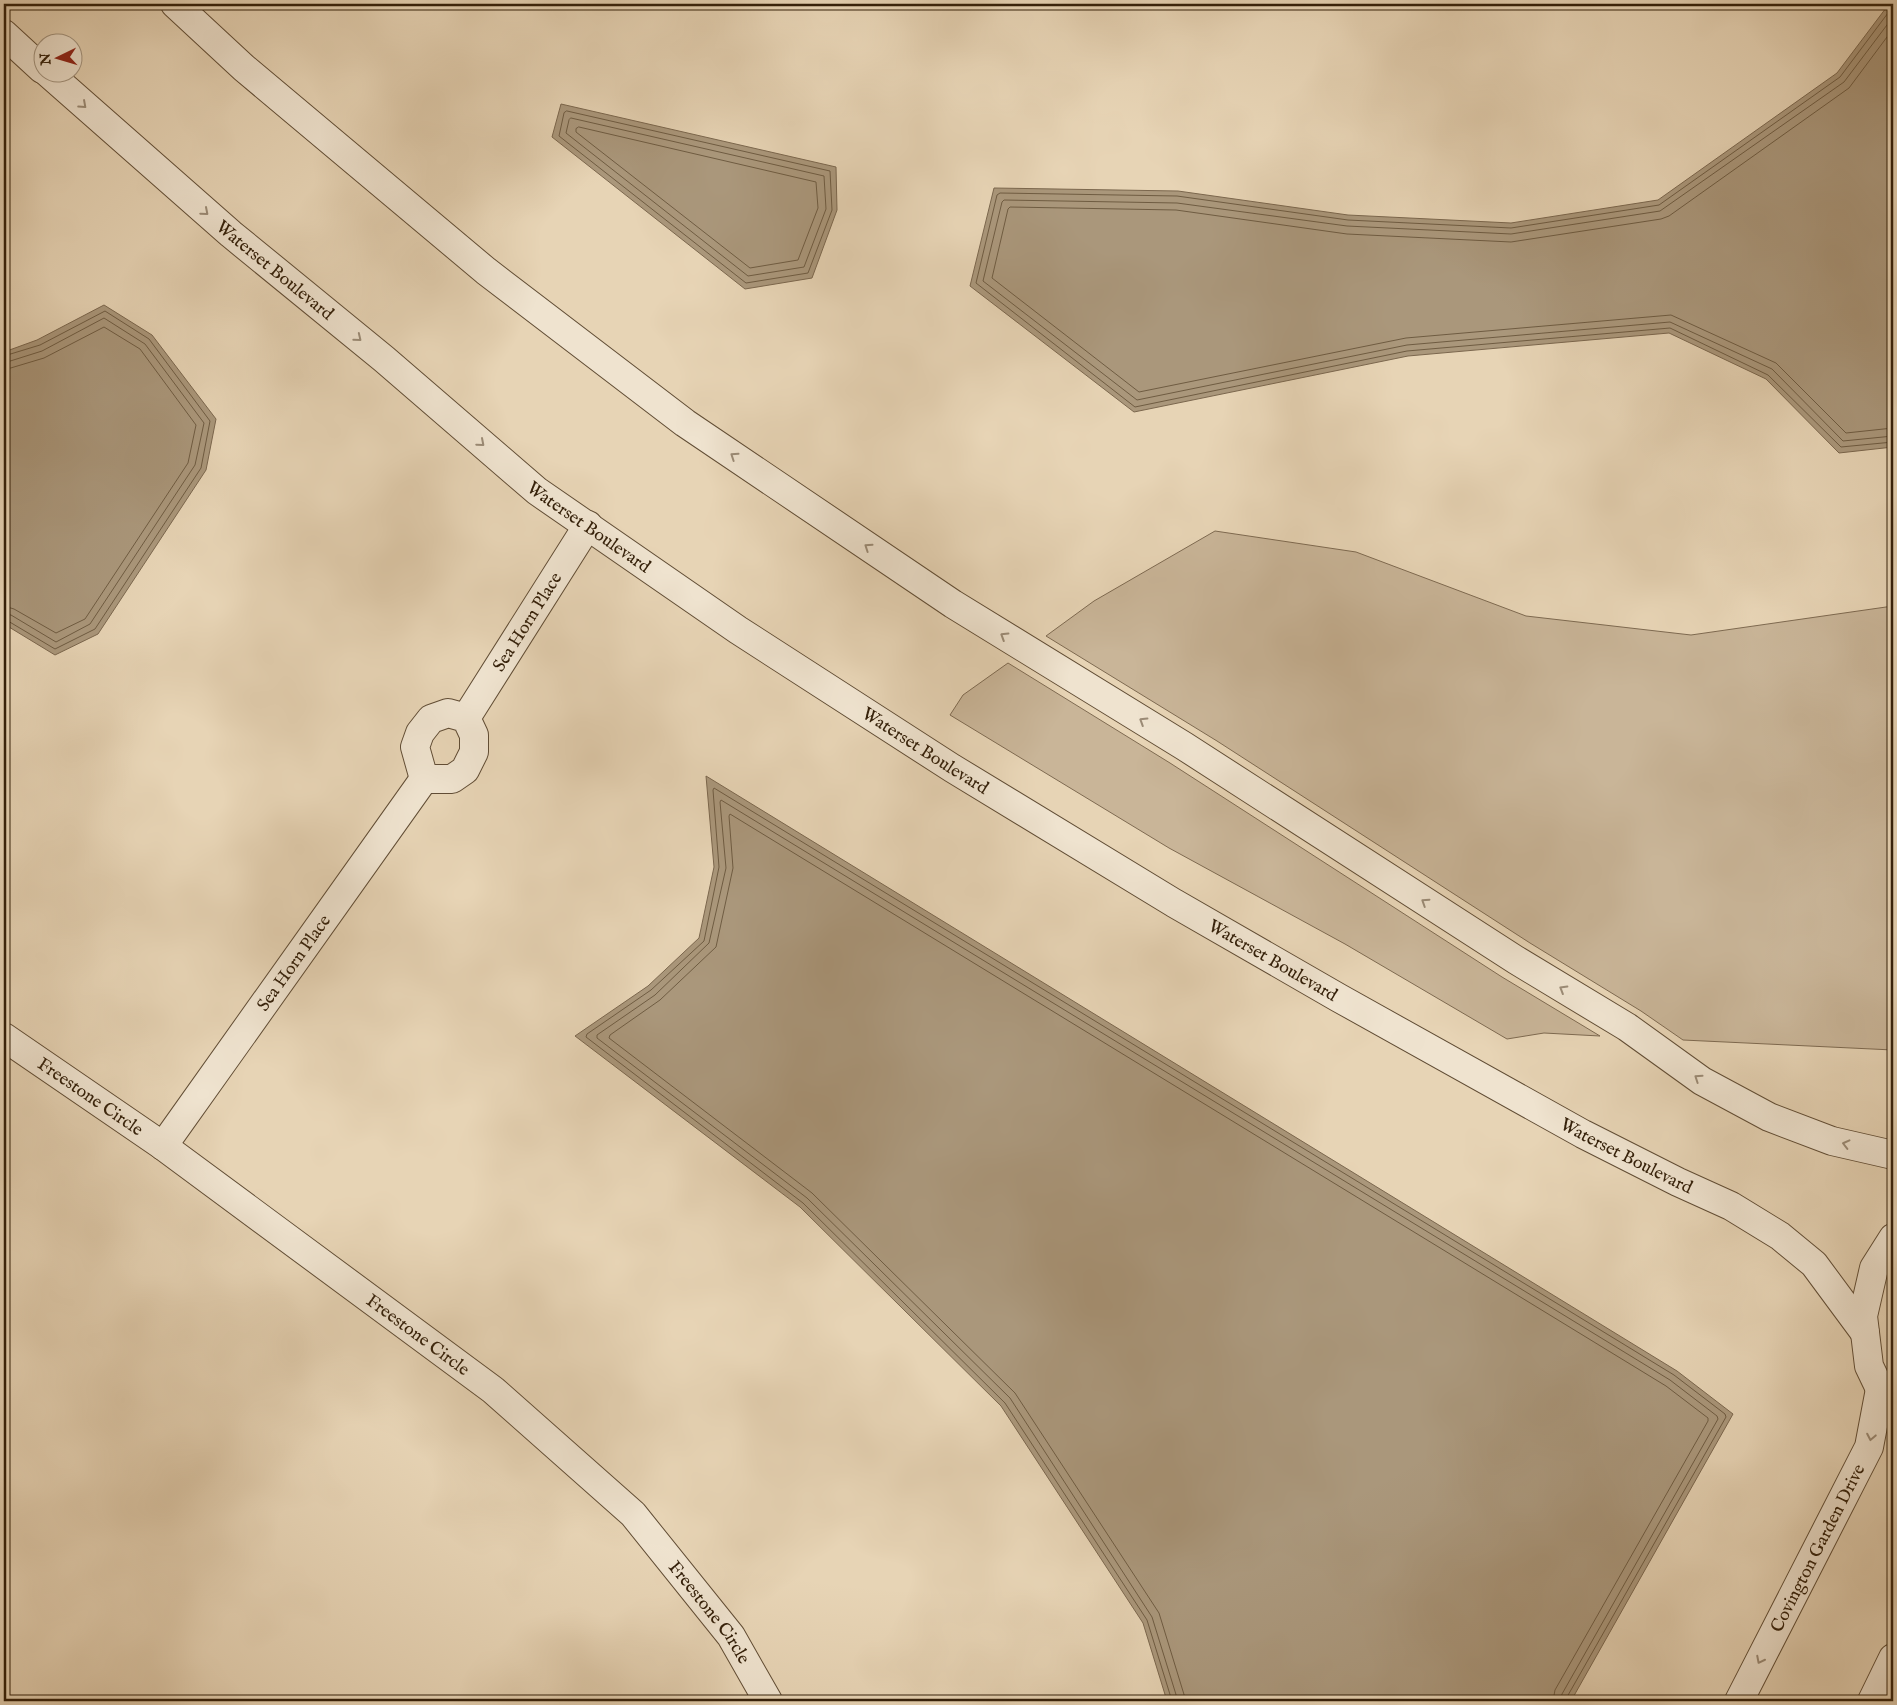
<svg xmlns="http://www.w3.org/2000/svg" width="1897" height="1705" font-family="'IM FELL English',serif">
  <rect width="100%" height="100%" fill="#e7d4b5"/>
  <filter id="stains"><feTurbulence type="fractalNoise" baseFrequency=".004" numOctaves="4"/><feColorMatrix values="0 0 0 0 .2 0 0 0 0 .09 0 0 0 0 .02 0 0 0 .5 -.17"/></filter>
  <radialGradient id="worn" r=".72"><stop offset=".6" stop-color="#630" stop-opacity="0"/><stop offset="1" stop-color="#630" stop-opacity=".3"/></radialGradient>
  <g fill="#c9b598" stroke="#7e6a51">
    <path d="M 1215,531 L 1356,552 L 1526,616 L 1691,635 L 1893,606 L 1893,1050 L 1683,1040 L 1641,1011 L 1530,943 L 1217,741 L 1046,636 L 1094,601 Z"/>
    <path d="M 1008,663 L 1170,763 L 1502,977 L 1600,1036 L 1544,1033 L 1507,1039 L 1345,944 L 1169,848 L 950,715 L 963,695 Z"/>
  </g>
  <g fill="#aa977b" stroke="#7b674e">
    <path d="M 1889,4 L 1893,4 L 1893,447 L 1839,453 L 1766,379 L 1669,333 L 1408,356 L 1134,412 L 970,286 L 994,188 L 1178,191 L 1348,215 L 1511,223 L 1658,200 L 1837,73 Z"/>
    <path d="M 561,104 L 836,167 L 837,210 L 812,278 L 745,289 L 552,137 Z"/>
    <path d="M 104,305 L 152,335 L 216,419 L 206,470 L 98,634 L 55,655 L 4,624 L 4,352 L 37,340 Z"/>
    <path d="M 706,776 L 1677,1371 L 1733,1414 L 1571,1701 L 1167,1701 L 1143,1623 L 1001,1406 L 800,1207 L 575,1036 L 648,986 L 699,938 L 714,867 Z"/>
  </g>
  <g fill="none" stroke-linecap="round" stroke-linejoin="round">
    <g stroke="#6f5c42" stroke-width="1">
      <path d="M 1893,4 L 1891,9 L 1840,77 L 1659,205 L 1511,228 L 1348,220 L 1177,196 L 1000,193 L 997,195 L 976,283 L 1135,407 L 1407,351 L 1670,328 L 1768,375 L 1841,447 L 1893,442"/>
      <path d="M 1893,17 L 1844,82 L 1660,211 L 1511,234 L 1347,226 L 1177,203 L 1004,200 L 1002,202 L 983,281 L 1137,400 L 1407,345 L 1670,322 L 1772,369 L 1843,441 L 1893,436"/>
      <path d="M 1893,29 L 1849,88 L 1669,216 L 1661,219 L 1511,242 L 1347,234 L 1176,210 L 1010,207 L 1008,209 L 992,278 L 1139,392 L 1406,338 L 1671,315 L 1776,363 L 1846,433 L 1893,428"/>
      <path d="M 567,111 L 830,171 L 832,210 L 808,273 L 746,283 L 559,136 L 564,113 Z"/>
      <path d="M 571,118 L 824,176 L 826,209 L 804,267 L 748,276 L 566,133 L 569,120 Z"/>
      <path d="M 579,127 L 816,182 L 818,208 L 798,260 L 750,268 L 576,132 L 576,129 Z"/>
      <path d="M 4,356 L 40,345 L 105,311 L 149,339 L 210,421 L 201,468 L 95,629 L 55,649 L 8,621 L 4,620"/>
      <path d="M 4,363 L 42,351 L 104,318 L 145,344 L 204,423 L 195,465 L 90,624 L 56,642 L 11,615 L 4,614"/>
      <path d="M 4,370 L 44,358 L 104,327 L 140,349 L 196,425 L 188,463 L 85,619 L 56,633 L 14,609 L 4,606"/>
      <path d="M 1172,1701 L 1147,1620 L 1005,1403 L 803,1203 L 586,1037 L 587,1034 L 651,990 L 704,941 L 719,867 L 713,790 L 714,788 L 1674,1375 L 1725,1414 L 1726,1417 L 1567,1697 L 1567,1701"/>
      <path d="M 1178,1701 L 1152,1617 L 1010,1398 L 807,1198 L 597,1038 L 597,1035 L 655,995 L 709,943 L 726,868 L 720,802 L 721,800 L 1670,1380 L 1717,1416 L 1718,1419 L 1562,1694 L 1560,1701"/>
      <path d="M 1186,1701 L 1159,1613 L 1015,1393 L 812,1193 L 609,1038 L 610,1035 L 660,1000 L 716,947 L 733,868 L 729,816 L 730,814 L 1666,1386 L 1708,1418 L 1708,1421 L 1555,1690 L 1553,1701"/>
    </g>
    <g stroke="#614d35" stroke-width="30">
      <g id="minor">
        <path d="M 175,4 L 244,68 L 486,271 L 685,423 L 953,604 L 1184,746 L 1516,960 L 1627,1027 L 1702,1081 L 1769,1117 L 1832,1141 L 1893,1155"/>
        <path d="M 4,34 L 42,69"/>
        <path id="s1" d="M 47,72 L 231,234 L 384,359 L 537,491 L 738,630 L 952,768 L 1174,903 L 1339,998 L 1583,1134 L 1678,1182 L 1731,1206 L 1780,1236 L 1814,1264 L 1865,1333"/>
        <path d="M 448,713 L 466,718 L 474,735 L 474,752 L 465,770 L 452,779 L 424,779 L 415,747 L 420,733 L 431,719 Z"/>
        <path id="s2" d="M 466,718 L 588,525"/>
        <path id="s3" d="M 4,1037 L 163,1146 L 493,1390 L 633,1514 L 731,1636 L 768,1701"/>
        <path id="s4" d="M 163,1146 L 424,779"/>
        <path d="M 1890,1403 L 1880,1389 L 1869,1366 L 1863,1316 L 1874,1268 L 1893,1238"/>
        <path id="s5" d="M 1739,1701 L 1869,1447 L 1880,1389"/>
        <path d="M 1872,1701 L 1893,1658"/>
      </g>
    </g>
    <use href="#minor" stroke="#efe3cf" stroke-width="28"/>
  </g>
  <defs><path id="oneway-chevron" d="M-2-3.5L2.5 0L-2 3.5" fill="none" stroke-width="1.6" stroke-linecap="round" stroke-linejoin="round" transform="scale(1.25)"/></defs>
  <g stroke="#9b8b76">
    <use href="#oneway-chevron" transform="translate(83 105) rotate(42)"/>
    <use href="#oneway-chevron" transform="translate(205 212) rotate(41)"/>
    <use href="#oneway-chevron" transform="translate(358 338) rotate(39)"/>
    <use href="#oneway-chevron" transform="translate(481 443) rotate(41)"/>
    <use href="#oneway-chevron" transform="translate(734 456) rotate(-146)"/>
    <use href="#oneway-chevron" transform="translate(868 547) rotate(-146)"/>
    <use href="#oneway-chevron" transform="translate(1004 636) rotate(-148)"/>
    <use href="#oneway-chevron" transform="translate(1143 721) rotate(-148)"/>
    <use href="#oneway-chevron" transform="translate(1425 902) rotate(-147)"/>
    <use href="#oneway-chevron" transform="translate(1563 989) rotate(-149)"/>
    <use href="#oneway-chevron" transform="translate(1698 1078) rotate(-146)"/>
    <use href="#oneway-chevron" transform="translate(1846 1144) rotate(-166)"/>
    <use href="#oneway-chevron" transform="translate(1871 1437) rotate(101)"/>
    <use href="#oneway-chevron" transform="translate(1760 1660) rotate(117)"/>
  </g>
  <g text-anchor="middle" stroke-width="5" stroke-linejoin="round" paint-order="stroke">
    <g font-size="18" fill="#34200a" stroke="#efe3cf">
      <text dy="6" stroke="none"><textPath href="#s1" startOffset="302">Waterset Boulevard</textPath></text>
      <text dy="6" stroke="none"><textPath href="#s1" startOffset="708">Waterset Boulevard</textPath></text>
      <text dy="6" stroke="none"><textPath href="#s2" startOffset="114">Sea Horn Place</textPath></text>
      <text dy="6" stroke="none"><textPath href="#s1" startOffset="1112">Waterset Boulevard</textPath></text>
      <text dy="6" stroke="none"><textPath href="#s1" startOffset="1518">Waterset Boulevard</textPath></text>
      <text dy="6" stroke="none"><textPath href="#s4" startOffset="225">Sea Horn Place</textPath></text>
      <text dy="6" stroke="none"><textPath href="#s3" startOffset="105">Freestone Circle</textPath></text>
      <text dy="6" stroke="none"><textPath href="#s1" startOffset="1922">Waterset Boulevard</textPath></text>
      <text dy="6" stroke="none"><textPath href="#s3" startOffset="510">Freestone Circle</textPath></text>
      <text dy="6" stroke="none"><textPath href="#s5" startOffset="172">Covington Garden Drive</textPath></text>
      <text dy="6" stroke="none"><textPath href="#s3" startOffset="915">Freestone Circle</textPath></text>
    </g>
  </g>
  <rect width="1897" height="1705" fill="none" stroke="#e7d4b5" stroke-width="20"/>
  <rect x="5" y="5" width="1887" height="1695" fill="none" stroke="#34200a" stroke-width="2.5"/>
  <rect x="10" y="10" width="1877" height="1685" fill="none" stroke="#34200a"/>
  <g transform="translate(58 58) rotate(265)"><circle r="24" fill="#efe3cf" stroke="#a49580"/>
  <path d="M0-4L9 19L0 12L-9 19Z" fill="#8f2418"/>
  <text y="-8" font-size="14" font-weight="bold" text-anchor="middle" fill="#34200a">N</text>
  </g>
  <rect width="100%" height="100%" filter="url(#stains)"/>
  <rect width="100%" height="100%" fill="url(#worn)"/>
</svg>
